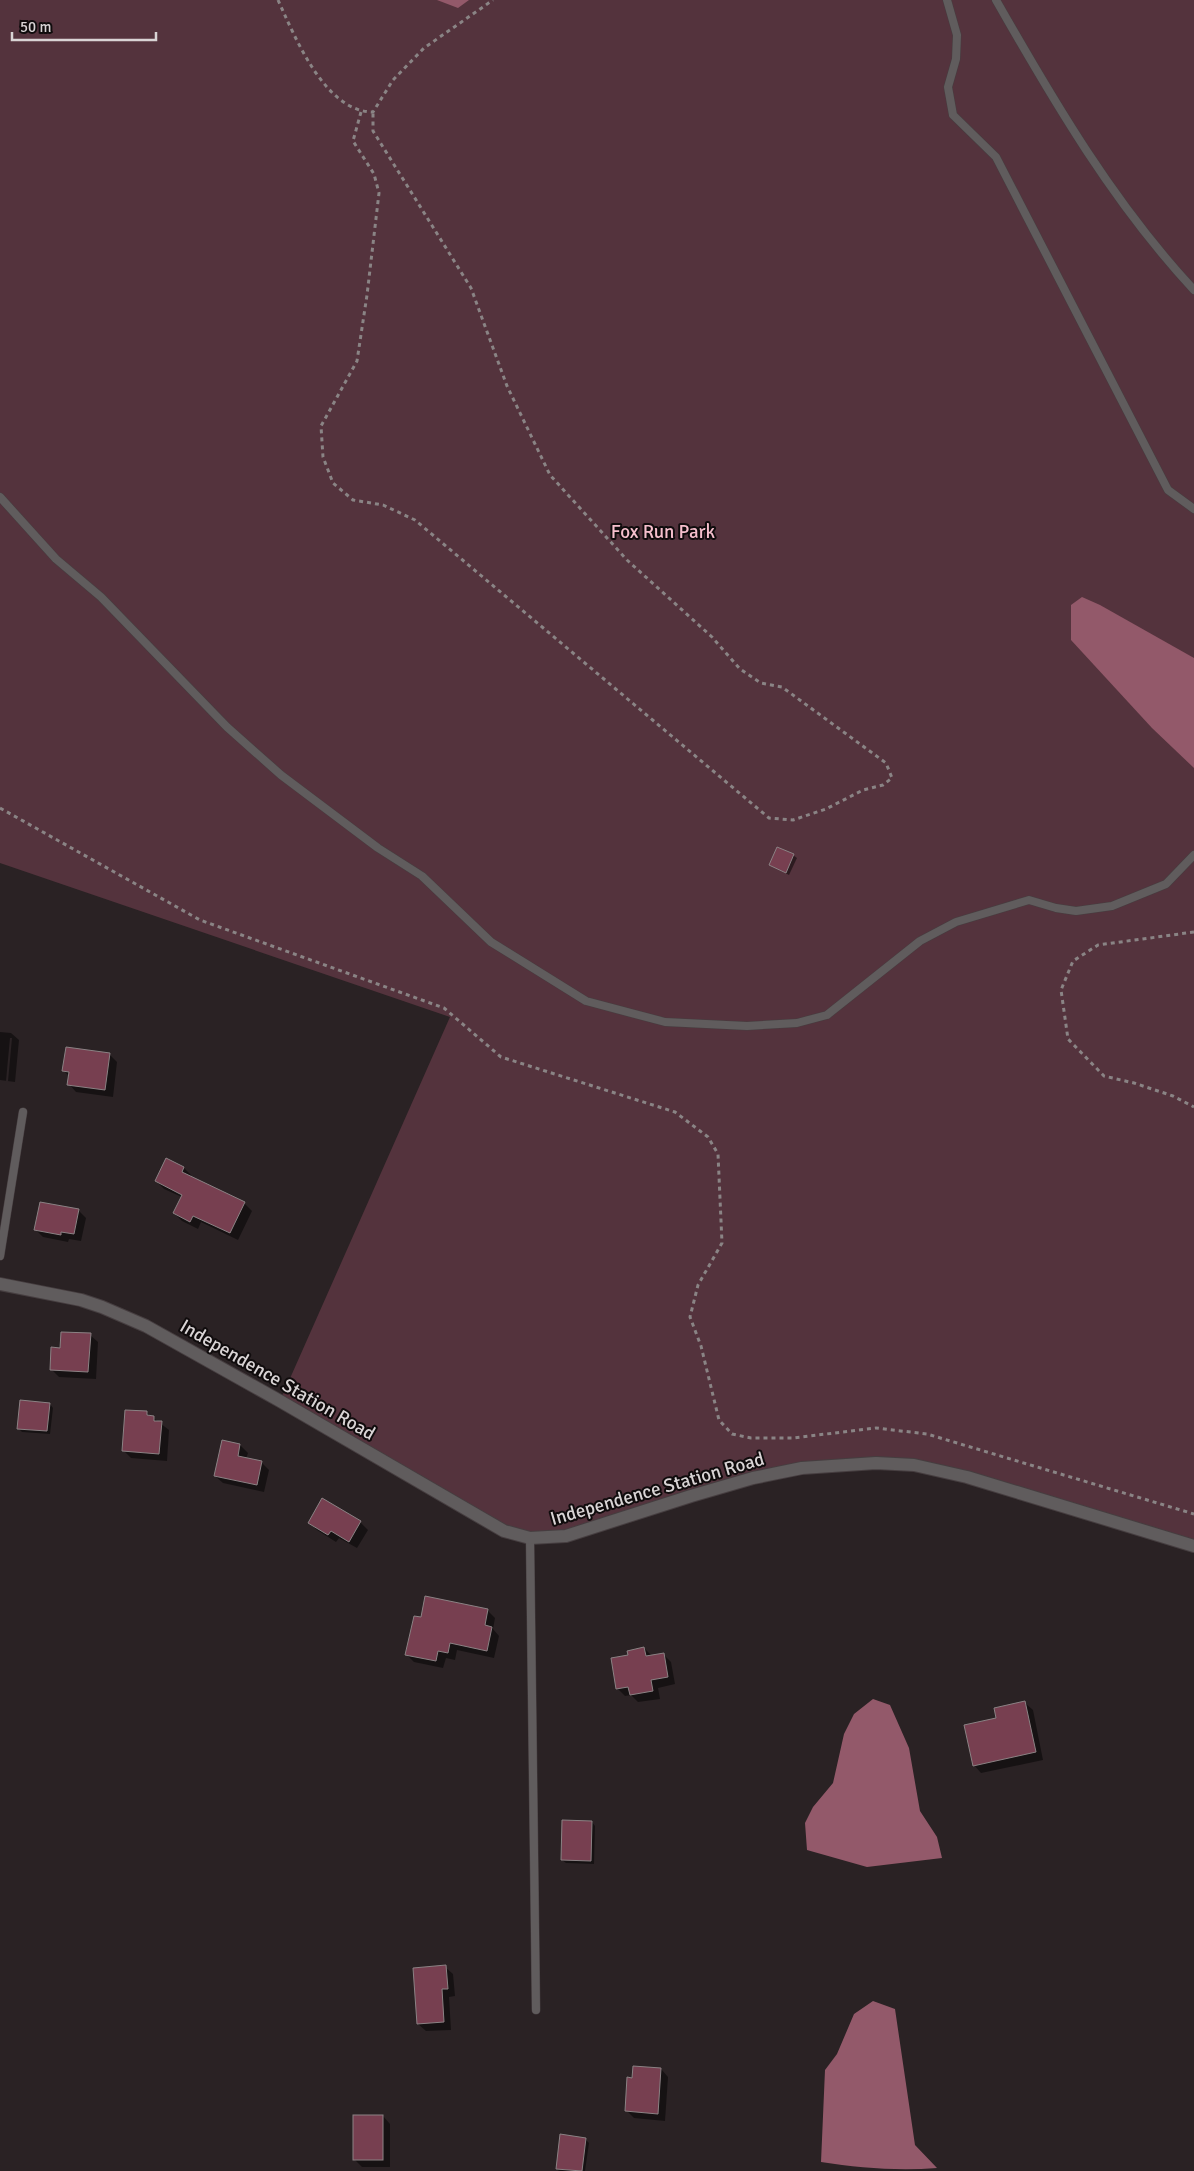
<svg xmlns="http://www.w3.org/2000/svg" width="1194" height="2171" font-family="Signika,sans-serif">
  <rect width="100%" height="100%" fill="#2a2224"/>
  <path fill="#54333d" d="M 0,0 L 1194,0 L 1194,1546 L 914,1465 L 802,1468 L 566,1536 L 530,1538 L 280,1401 L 450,1017 L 0,863 Z"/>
  <g fill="#93596a">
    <path d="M 437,0 L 469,0 L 458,8 Z"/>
    <path d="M 1082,597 L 1100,605 L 1194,658 L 1194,768 L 1152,728 L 1071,640 L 1071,605 Z"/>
    <path d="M 873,1699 L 890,1705 L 909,1748 L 920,1811 L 937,1837 L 942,1858 L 867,1867 L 807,1850 L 805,1823 L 813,1807 L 833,1783 L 844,1734 L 854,1714 Z"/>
    <path d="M 873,2001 L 895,2009 L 915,2145 L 937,2168 C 898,2171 859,2168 821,2162 L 825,2070 L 837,2054 L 854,2014 Z"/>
  </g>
  <g fill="#0007" fill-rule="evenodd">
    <path d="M 793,855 L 797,858 L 789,875 L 770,865 Z"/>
    <path d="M 0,1032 L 11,1033 L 19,1040 L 15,1082 L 0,1080 ZM 10,1038 L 12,1038 L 8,1081 L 6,1081 Z"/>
    <path d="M 109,1054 L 117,1062 L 113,1097 L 76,1092 L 69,1084 L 70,1077 L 64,1071 Z"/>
    <path d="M 184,1168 L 191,1175 L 190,1178 L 244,1203 L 252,1211 L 238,1240 L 201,1222 L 198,1229 L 182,1221 L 174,1213 L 182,1197 L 164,1189 L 156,1181 Z"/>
    <path d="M 78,1210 L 86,1218 L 81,1241 L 69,1239 L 68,1242 L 43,1237 L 36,1230 Z"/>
    <path d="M 90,1335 L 98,1342 L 96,1379 L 59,1377 L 51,1369 L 62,1349 Z"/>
    <path d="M 50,1404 L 53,1408 L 50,1434 L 22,1432 L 18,1428 Z"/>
    <path d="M 147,1413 L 169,1430 L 167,1461 L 131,1458 L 123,1450 Z"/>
    <path d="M 223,1441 L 240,1445 L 248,1453 L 246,1459 L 261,1462 L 269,1470 L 264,1492 L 223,1483 L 215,1476 Z"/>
    <path d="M 309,1522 L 360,1522 L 368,1530 L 357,1548 L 339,1538 L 336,1542 L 317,1530 Z"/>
    <path d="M 487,1610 L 495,1618 L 493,1629 L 499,1636 L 494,1658 L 457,1650 L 455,1660 L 446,1658 L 443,1668 L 414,1662 L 407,1655 L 422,1619 Z"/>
    <path d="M 644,1648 L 652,1656 L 663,1654 L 671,1662 L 675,1684 L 658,1688 L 660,1699 L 638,1702 L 631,1695 L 625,1696 L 617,1688 L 629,1656 Z"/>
    <path d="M 1025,1703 L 1033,1710 L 1043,1760 L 981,1773 L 974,1765 L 997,1719 Z"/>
    <path d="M 563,1822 L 592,1822 L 595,1826 L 594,1864 L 566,1863 L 562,1860 Z"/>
    <path d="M 445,1967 L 453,1974 L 455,1996 L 449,1997 L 451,2030 L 426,2031 L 418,2024 Z"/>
    <path d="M 661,2069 L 668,2077 L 665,2121 L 634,2118 L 626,2110 L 634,2079 Z"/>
    <path d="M 383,2116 L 390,2124 L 390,2167 L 362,2167 L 354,2159 Z"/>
    <path d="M 585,2139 L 589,2143 L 585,2171 L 559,2171 L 557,2169 Z"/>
  </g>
  <g fill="#773f50" stroke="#8b8284">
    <path d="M 777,847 L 794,854 L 786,873 L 769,865 Z"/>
    <path d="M 66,1047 L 110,1053 L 105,1090 L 67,1085 L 69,1072 L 62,1071 Z"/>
    <path d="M 166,1158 L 184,1167 L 182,1172 L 245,1202 L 230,1233 L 193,1216 L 190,1222 L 173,1213 L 182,1195 L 155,1181 Z"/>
    <path d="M 40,1202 L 79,1209 L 74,1234 L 61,1232 L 61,1235 L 34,1230 Z"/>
    <path d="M 61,1332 L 91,1333 L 88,1372 L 50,1370 L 51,1347 L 60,1348 Z"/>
    <path d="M 20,1400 L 50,1403 L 47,1431 L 17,1429 Z"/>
    <path d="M 125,1410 L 147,1411 L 147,1415 L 154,1416 L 154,1421 L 162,1421 L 159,1454 L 122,1451 Z"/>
    <path d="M 222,1440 L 240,1444 L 238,1456 L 262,1461 L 257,1485 L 214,1476 Z"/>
    <path d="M 322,1498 L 361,1521 L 349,1542 L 331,1531 L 328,1535 L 308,1523 Z"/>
    <path d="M 425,1596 L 488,1609 L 485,1625 L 492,1627 L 487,1651 L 450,1643 L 448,1653 L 438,1651 L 436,1661 L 405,1655 L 414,1616 L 421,1617 Z"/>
    <path d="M 644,1647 L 646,1656 L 664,1653 L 668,1677 L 651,1680 L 653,1691 L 630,1695 L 628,1687 L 616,1689 L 611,1658 L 628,1655 L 627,1651 Z"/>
    <path d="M 1025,1701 L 1036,1752 L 973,1766 L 964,1725 L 996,1718 L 994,1708 Z"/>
    <path d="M 562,1820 L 592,1821 L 591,1861 L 561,1860 Z"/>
    <path d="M 446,1965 L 448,1989 L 442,1989 L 444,2022 L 417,2024 L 413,1968 Z"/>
    <path d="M 633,2066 L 661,2068 L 658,2114 L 625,2111 L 627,2077 L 632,2078 Z"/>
    <rect x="353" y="2115" width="30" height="45"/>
    <path d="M 560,2134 L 586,2138 L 582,2171 L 556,2169 Z"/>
  </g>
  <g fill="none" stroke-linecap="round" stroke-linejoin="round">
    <g stroke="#463e40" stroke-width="9">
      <g id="lane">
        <path d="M 947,0 L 957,35 L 956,59 L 948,87 L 953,115 L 996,157 L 1168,490 L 1194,509"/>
        <path d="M 996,0 C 1054,102 1114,204 1194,290"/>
        <path d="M 0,497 L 56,559 L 101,597 L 227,727 L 281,775 L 378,848 L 422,876 L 491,942 L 586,1001 L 665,1022 L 747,1026 L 797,1023 L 827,1015 L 920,941 L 956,922 L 1029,900 L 1056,908 L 1076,911 L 1112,906 L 1166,884 L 1194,855"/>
        <path d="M 0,1256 L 23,1112"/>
        <path d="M 530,1538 L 536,2010"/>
      </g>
    </g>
    <g stroke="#463e40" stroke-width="14">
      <path id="street" d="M 0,1284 L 81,1300 L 102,1307 L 146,1326 L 280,1401 L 504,1531 L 530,1538 L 566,1536 L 691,1496 L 753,1478 L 802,1468 L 876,1463 L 914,1465 L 967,1477 L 1194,1546"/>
    </g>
    <g stroke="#8a8485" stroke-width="3" stroke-dasharray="4 4" stroke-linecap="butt">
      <path d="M 278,0 C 295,37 325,112 373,112 L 393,80 L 424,48 L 493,0"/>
      <path d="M 361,112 L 353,141 L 374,174 L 379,193 L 367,295 L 357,361 L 321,426 L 323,457 L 333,483 L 353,500 L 383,505 L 415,520 L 769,818 L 793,820 L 826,809 L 863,790 L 883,785 L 892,778 L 886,763 L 782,687 L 761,683 L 740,669 L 712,637 L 627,560 L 550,475 L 507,386 L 471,288 L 373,131 L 373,112"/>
      <path d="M 0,808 L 200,920 L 444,1008 L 501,1057 L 675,1112 L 708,1137 L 718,1154 L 722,1243 L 698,1285 L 690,1317 L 701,1346 L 719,1420 L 732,1434 L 751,1438 L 793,1438 L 876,1428 L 927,1434 L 1194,1514"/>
      <path d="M 1194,932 L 1098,945 L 1073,961 L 1061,990 L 1068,1039 L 1104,1076 L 1134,1083 L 1173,1096 L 1194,1107"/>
    </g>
    <use href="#lane" stroke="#605c5d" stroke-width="8"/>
    <use href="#street" stroke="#605c5d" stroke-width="12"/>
  </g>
  <g text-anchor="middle" stroke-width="4" stroke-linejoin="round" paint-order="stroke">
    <g font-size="19" fill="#f6bfcd" stroke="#100c0d">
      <text x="663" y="538">Fox Run Park</text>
    </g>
    <g font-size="19" fill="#d9d4d5" stroke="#100c0d">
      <text transform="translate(278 1379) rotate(30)" y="7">Independence Station Road</text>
      <text transform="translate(657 1488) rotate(-16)" y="7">Independence Station Road</text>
    </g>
  </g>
  <path d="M12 32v8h144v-8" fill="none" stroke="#d9d4d5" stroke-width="2.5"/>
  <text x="20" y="32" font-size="15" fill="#d9d4d5" stroke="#100c0d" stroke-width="4" paint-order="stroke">50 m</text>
</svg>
